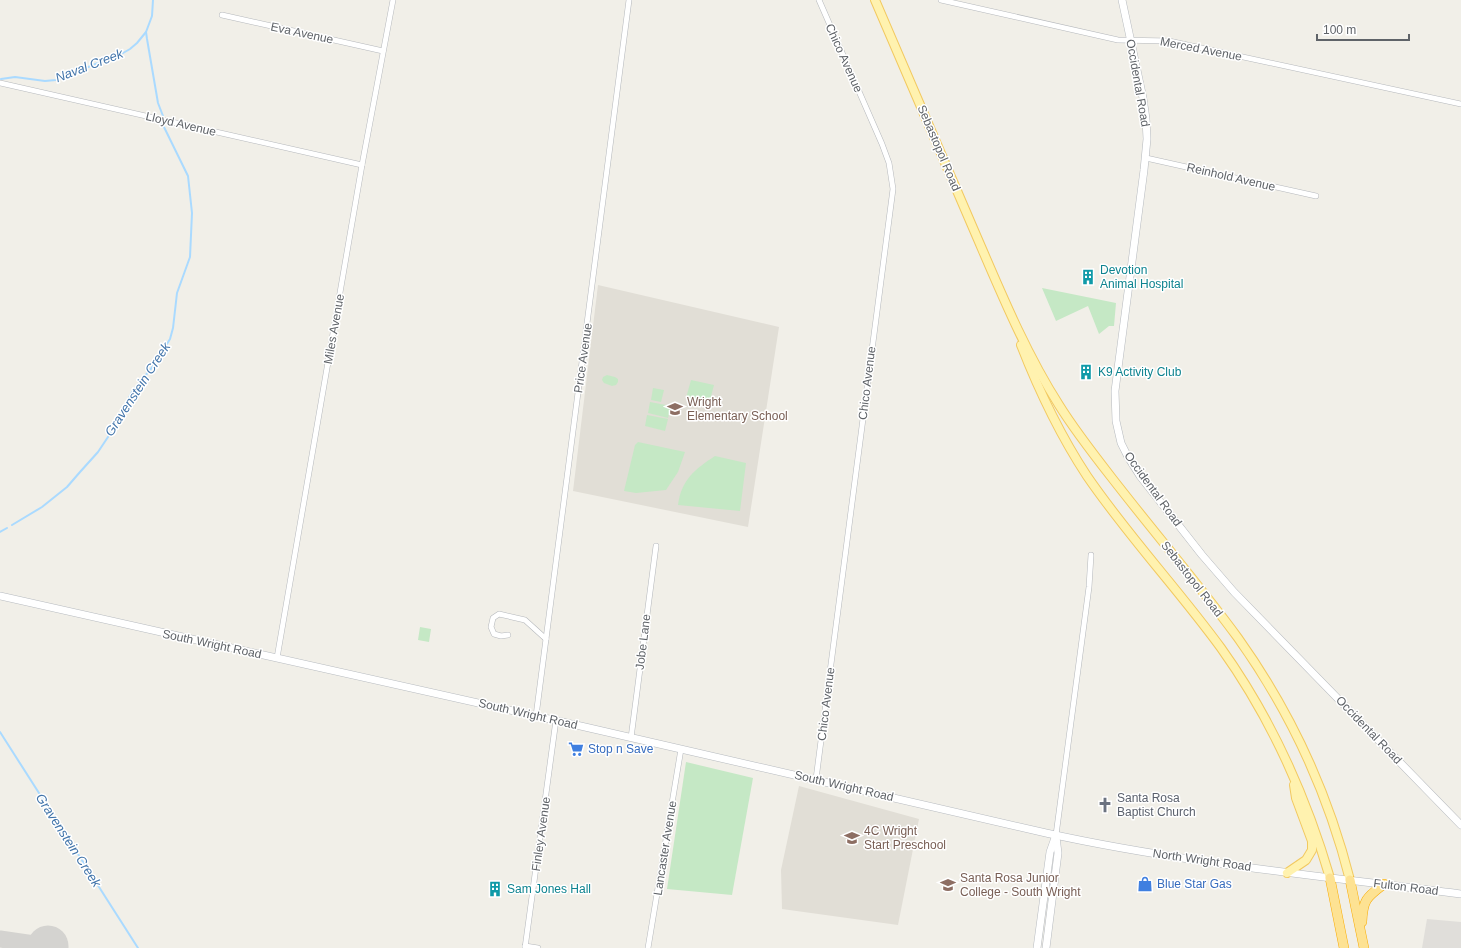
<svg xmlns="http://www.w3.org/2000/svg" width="1461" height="948" font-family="Arial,sans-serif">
  <rect width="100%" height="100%" fill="#f1efe8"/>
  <path fill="#e0deda" d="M 1427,919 L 1461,922 L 1461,948 L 1422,948 Z"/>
  <g fill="#e1ded6">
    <path d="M 598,285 L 779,327 L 748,527 L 573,491 Z"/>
    <path d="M 799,786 L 919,819 L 898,925 L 782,909 L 781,870 Z"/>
  </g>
  <g fill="#c5e8c5">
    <path d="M 1042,288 L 1116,303 L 1114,326 L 1109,326 L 1099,334 L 1088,306 L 1056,321 Z"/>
    <path d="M 607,375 L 615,377 L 618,379 L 618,382 L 616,385 L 612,386 L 604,383 L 602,380 L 603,377 Z"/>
    <path d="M 691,380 L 714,385 L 709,404 L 686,398 Z"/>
    <path d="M 653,388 L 664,390 L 661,402 L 651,400 Z"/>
    <path d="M 650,402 L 671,406 L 668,418 L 648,413 Z"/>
    <path d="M 647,415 L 668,419 L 665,431 L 645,426 Z"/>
    <path d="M 638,442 L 685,452 L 678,472 L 666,490 L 636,493 L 624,491 L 635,445 Z"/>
    <path d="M 715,456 L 746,463 L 740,511 L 678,505 C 681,480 695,469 715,456 Z"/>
    <path d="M 420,627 L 431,629 L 429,642 L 418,640 Z"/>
    <path d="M 686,762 L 753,778 L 732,895 L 667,889 Z"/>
  </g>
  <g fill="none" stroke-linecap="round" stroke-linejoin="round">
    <g stroke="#aadaff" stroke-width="2">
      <path d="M 153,0 L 152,16 L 146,32 L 147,39 L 158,103 L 163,116"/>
      <path d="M 1,79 L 15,77 L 45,81 L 56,80 L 98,63 L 111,60 L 130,49 L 137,43 L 146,32"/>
      <path d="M 12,525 L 42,507 L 67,487 L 80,472 L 98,452 L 110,434 L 132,392 L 154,365 L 170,339 L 173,328 L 177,293 L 190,257 L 192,213 L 188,176 L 162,123"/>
      <path d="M 0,532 L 7,528"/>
      <path d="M 0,732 L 138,948"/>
    </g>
    <path stroke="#d4d3d0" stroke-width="17" d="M 0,939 L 48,946"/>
    <path stroke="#d4d3d0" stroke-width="41" d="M 48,948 L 48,946"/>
    <g stroke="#b5b8bc" stroke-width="6">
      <g id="street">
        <path d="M 941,0 L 1118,40 L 1169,41 L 1461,104"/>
        <path d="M 222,15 L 383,51"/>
        <path d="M 0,83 L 362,165"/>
        <path d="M 1146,158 L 1316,196"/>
        <path d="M 508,635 L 501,636 L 494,634 L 491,627 L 493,618 L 499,614 L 525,620 L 546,639"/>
        <path d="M 277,658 L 362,165 L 393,0"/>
        <path d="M 536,716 L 629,0"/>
        <path d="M 631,738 L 656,546"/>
        <path d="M 816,779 L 893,189 L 889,163 L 882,144 L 819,0"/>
        <path d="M 1056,835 L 1089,587 L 1091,555"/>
        <path d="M 525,946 L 538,948"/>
        <path d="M 525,948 L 556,720"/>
        <path d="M 648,948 L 681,749"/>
      </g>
    </g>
    <g stroke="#b6babf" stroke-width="8">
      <g id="secondary">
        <path d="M 1122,0 L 1143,98 L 1146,119 L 1147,139 L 1144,170 L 1115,391 L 1116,421 L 1121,443 L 1128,457 L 1140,476 L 1202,555 L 1234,592 L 1461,825"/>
        <path d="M 0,596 L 585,727 L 1046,833 C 1182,863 1322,876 1461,894"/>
        <path d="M 1037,948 L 1050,852 L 1056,835"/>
        <path d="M 1046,948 L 1058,853 L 1056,837"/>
      </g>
    </g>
    <g stroke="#f2c960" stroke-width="10">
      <g id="primary">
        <path d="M 875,0 C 908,76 940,152 973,228 C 999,288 1024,350 1059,405 C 1077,434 1098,460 1119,487 C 1158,537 1200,586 1238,638 C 1290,711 1328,793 1350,880"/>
        <path d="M 1021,345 C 1039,391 1060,435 1087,476 C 1128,536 1178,589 1221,648 C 1271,718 1306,796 1330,878"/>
        <path d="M 1287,873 L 1306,860 L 1312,850 L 1312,841 L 1296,798 L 1294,785"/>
      </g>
    </g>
    <g stroke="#f9ab00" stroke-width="10">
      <g id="highway">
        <path d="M 1330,878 L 1344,948"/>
        <path d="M 1350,880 L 1364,948"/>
        <path d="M 1362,922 C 1363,899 1367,897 1384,884"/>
      </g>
    </g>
    <use href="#street" stroke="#fff" stroke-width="5"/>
    <use href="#secondary" stroke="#fff" stroke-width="7"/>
    <use href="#primary" stroke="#fff2af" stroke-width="8"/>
    <use href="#highway" stroke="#fde293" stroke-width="9"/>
  </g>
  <defs>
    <g id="building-bare" transform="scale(1.2)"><path d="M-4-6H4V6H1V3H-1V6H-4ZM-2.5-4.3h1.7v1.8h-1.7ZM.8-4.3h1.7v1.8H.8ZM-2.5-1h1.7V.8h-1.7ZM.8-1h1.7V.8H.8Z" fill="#0f9aa8" stroke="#fff" stroke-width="2.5" paint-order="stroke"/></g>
    <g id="school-bare" transform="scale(1.2)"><path d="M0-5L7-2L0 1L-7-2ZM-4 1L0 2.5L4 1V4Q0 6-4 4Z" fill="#8d6e63" stroke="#fff" stroke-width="2.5" paint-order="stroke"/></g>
    <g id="supermarket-bare" transform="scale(1.2)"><path d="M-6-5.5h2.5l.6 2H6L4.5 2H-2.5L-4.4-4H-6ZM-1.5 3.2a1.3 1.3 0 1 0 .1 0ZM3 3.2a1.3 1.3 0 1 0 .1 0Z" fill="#3f7fe0" stroke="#fff" stroke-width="2.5" paint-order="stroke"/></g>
    <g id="church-bare" transform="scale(1.2)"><path d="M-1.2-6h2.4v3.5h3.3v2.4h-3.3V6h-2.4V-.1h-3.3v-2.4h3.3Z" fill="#6b7280" stroke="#fff" stroke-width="2.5" paint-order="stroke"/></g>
    <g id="shop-bare" transform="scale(1.2)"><path d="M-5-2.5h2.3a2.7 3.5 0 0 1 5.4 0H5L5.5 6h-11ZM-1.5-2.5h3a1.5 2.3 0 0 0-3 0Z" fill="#3f7fe0" stroke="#fff" stroke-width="2.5" paint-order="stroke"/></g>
  </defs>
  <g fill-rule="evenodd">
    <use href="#building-bare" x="1088" y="277"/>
    <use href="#building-bare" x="1086" y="372"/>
    <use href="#school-bare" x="675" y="409"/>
    <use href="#supermarket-bare" x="576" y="749"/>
    <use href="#church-bare" x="1105" y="805"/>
    <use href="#school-bare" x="852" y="838"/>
    <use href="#shop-bare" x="1145" y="884"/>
    <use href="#school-bare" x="948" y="885"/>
    <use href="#building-bare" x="495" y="889"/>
  </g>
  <g text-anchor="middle" stroke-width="3" stroke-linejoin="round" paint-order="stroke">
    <g font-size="12" fill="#5f6368" stroke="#fff">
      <text transform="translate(302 33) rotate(12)" y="4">Eva Avenue</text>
      <text transform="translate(1201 49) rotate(11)" y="4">Merced Avenue</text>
      <text transform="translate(844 58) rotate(66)" y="4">Chico Avenue</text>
      <text transform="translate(1138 83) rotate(80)" y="4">Occidental Road</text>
      <text transform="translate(181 124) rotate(13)" y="4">Lloyd Avenue</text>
      <text transform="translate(939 148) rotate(67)" y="4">Sebastopol Road</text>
      <text transform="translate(1231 177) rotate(13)" y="4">Reinhold Avenue</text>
      <text transform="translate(334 329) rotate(-80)" y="4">Miles Avenue</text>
      <text transform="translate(583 358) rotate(-82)" y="4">Price Avenue</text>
      <text transform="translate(867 383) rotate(-83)" y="4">Chico Avenue</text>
      <text transform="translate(1153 489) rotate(54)" y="4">Occidental Road</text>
      <text transform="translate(1192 579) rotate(52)" y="4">Sebastopol Road</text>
      <text transform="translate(643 642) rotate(-83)" y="4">Jobe Lane</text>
      <text transform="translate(212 644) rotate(12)" y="4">South Wright Road</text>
      <text transform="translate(826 704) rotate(-83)" y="4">Chico Avenue</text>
      <text transform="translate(528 714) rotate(13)" y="4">South Wright Road</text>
      <text transform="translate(1369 730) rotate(46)" y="4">Occidental Road</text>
      <text transform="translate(844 786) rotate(13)" y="4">South Wright Road</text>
      <text transform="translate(541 834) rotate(-82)" y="4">Finley Avenue</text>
      <text transform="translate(665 848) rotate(-81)" y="4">Lancaster Avenue</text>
      <text transform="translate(1202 860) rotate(8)" y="4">North Wright Road</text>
      <text transform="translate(1406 887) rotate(7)" y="4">Fulton Road</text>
    </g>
    <g font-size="12" fill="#0d838f" stroke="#fff" text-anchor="start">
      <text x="1100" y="274">Devotion<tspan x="1100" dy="14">Animal Hospital</tspan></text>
      <text x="1098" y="376">K9 Activity Club</text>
      <text x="507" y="893">Sam Jones Hall</text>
    </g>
    <g font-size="12" fill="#785e54" stroke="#fff" text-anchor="start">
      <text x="687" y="406">Wright<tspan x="687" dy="14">Elementary School</tspan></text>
      <text x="864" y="835">4C Wright<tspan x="864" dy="14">Start Preschool</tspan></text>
      <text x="960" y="882">Santa Rosa Junior<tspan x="960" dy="14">College - South Wright</tspan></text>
    </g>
    <g font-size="12" fill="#366cbe" stroke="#fff" text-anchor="start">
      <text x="588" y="753">Stop n Save</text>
      <text x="1157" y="888">Blue Star Gas</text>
    </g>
    <g font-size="12" fill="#5b616d" stroke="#fff" text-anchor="start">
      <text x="1117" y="802">Santa Rosa<tspan x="1117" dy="14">Baptist Church</tspan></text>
    </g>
    <g font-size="13" font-style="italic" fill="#4174aa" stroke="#fff">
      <text transform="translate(89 65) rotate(-21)" y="5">Naval Creek</text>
      <text transform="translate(137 389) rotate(-57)" y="5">Gravenstein Creek</text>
      <text transform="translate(69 840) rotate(57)" y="5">Gravenstein Creek</text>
    </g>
  </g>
  <path d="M1317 34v6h92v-6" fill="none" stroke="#5f6368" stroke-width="2"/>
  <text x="1323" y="34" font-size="12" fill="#5f6368" stroke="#ffffff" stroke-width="3" paint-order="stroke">100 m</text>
</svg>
